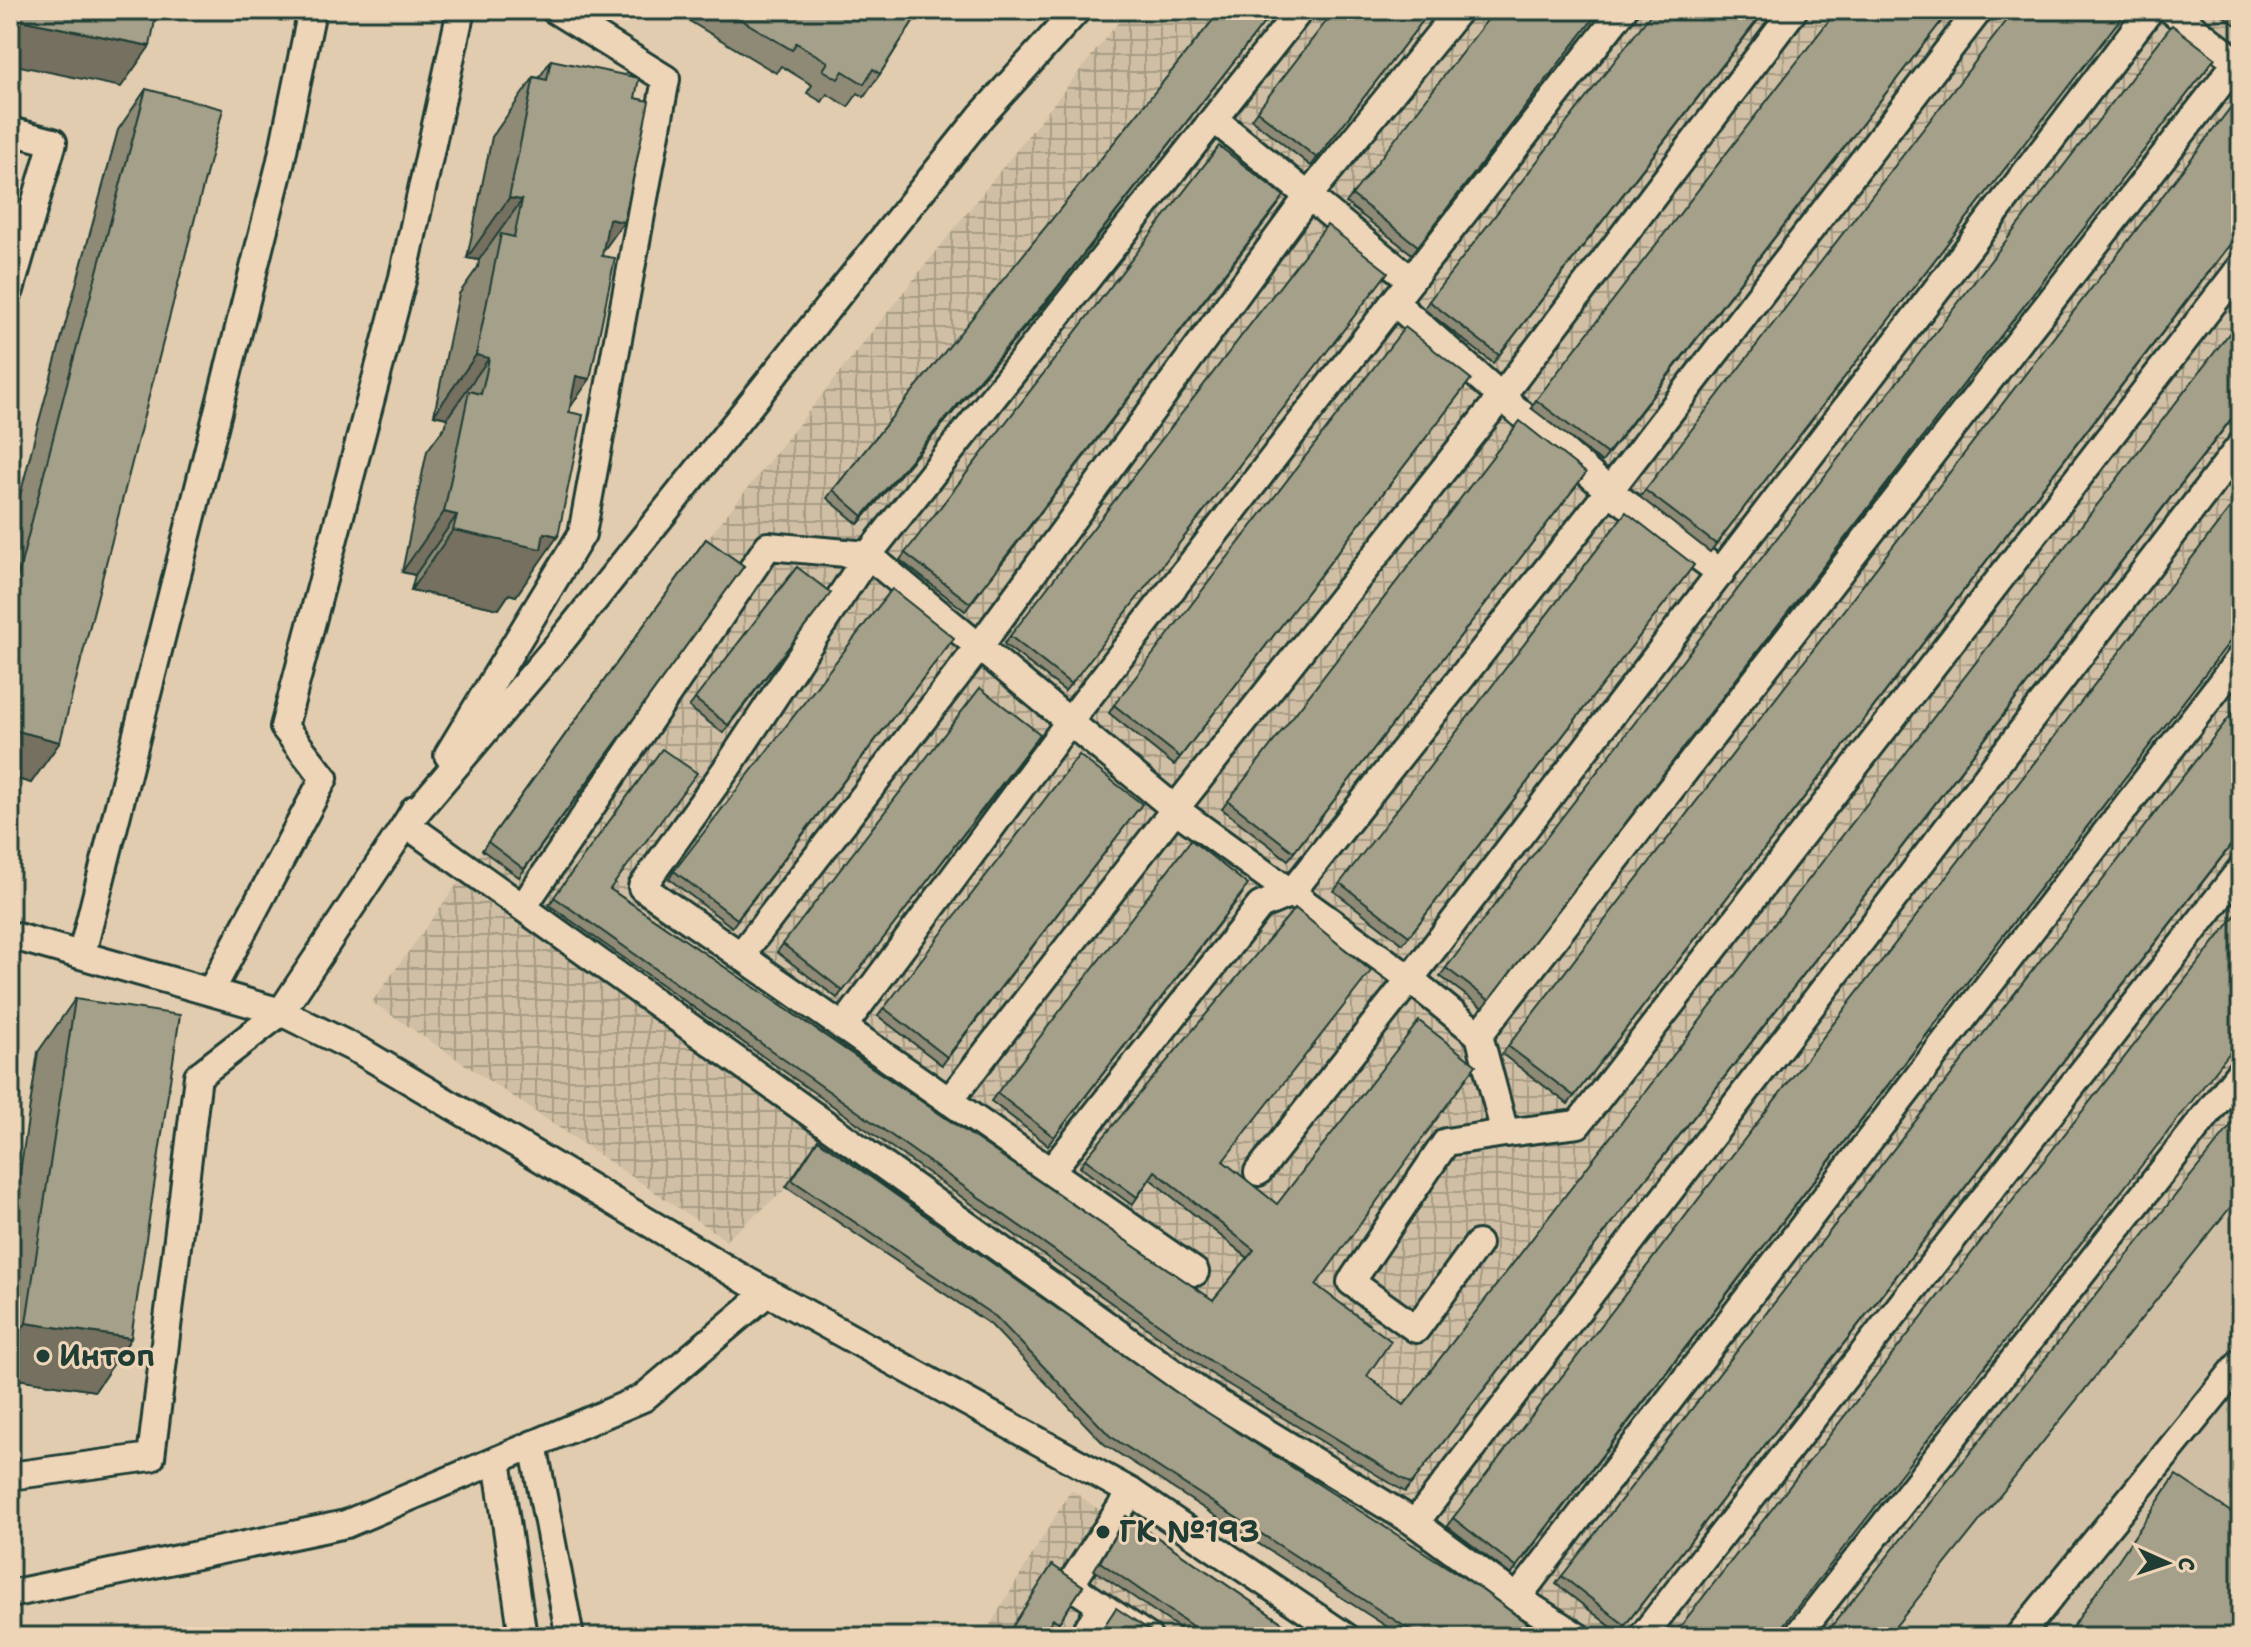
<svg xmlns="http://www.w3.org/2000/svg" width="2251" height="1647" font-family="'Shantell Sans',sans-serif">
  <defs>
    <pattern id="industrial-grid" width="8" height="8" patternUnits="userSpaceOnUse" patternTransform="scale(2)"><rect width="8" height="8" fill="#d0bfa4"/><path d="M0 4h8M4 0v8" fill="none" stroke="#a89c86"/></pattern>
  </defs>
  <rect width="100%" height="100%" fill="#e2ccaf"/>
  <filter id="ink" filterUnits="userSpaceOnUse"><feTurbulence type="fractalNoise" baseFrequency=".0125" numOctaves="2"/><feDisplacementMap in="SourceGraphic" scale="16" xChannelSelector="R" yChannelSelector="G"/><feConvolveMatrix kernelMatrix="1 2 1 2 8 2 1 2 1" color-interpolation-filters="sRGB"/></filter>
  <g filter="url(#ink)">
    <path fill="#d0bfa4" d="M 2241,1194 L 2241,1637 L 1888,1637 Z"/>
    <g fill="url(#industrial-grid)">
      <path d="M 1128,10 L 2241,10 L 2241,1194 L 1888,1637 L 1403,1637 L 1104,1444 L 991,1325 L 787,1188 L 726,1240 L 372,1002 L 701,547 Z"/>
      <path d="M 1071,1490 L 1120,1524 L 1286,1637 L 983,1637 Z"/>
    </g>
    <g fill="none" stroke-linecap="round" stroke-linejoin="round">
      <g stroke="#1f3d34" stroke-width="32">
        <g id="service">
          <path d="M 1077,10 L 981,116 L 563,639 L 406,824 L 281,1012 L 362,1052 L 747,1281 L 1131,1492 L 1346,1637"/>
          <path d="M 2171,10 L 2241,65"/>
          <path d="M 1214,119 L 1411,280 L 1394,302 L 1609,491 L 1721,573"/>
          <path d="M 10,131 L 53,142 L 10,290"/>
          <path d="M 1411,280 L 1623,10"/>
          <path d="M 448,755 L 582,534 L 666,79 L 555,10"/>
          <path d="M 415,809 L 406,824 L 1200,1392 L 1415,1523 L 1517,1598 L 1578,1637"/>
          <path d="M 523,907 L 768,546 L 868,555 L 1175,809 L 1410,979 L 1479,1035 L 1505,1133 L 1578,1124 L 2241,267"/>
          <path d="M 10,935 L 281,1012"/>
          <path d="M 82,953 L 280,165 L 312,10"/>
          <path d="M 741,955 L 979,647 L 1309,195 L 1459,10"/>
          <path d="M 211,991 L 324,778 L 284,727 L 403,277 L 461,10"/>
          <path d="M 843,1027 L 1069,722 L 1394,302"/>
          <path d="M 1479,1035 L 2237,62"/>
          <path d="M 949,1101 L 1175,809 L 1501,397 L 1794,10"/>
          <path d="M 1051,1171 L 1260,906 L 1291,893 L 1609,491 L 1979,10"/>
          <path d="M 1258,1172 L 1410,979 L 2150,10"/>
          <path d="M 1478,1244 L 1416,1329 L 1351,1282 L 1446,1142 L 1505,1133"/>
          <path d="M 1195,1272 L 642,887 L 727,768 L 868,555 L 1300,10"/>
          <path d="M 533,1444 L 570,1637"/>
          <path d="M 497,1460 L 523,1637"/>
          <path d="M 10,1476 L 151,1457 L 198,1076 L 281,1012"/>
          <path d="M 1131,1492 L 1070,1585 L 1148,1637"/>
          <path d="M 1415,1523 L 2241,445"/>
          <path d="M 10,1594 L 346,1524 L 643,1398 L 768,1292"/>
          <path d="M 1517,1598 L 2241,657"/>
          <path d="M 1082,1637 L 1101,1608"/>
          <path d="M 1642,1637 L 2241,869"/>
          <path d="M 1796,1637 L 2241,1071"/>
          <path d="M 2018,1637 L 2241,1362"/>
        </g>
      </g>
      <use href="#service" stroke="#efd5b7" stroke-width="26"/>
    </g>
    <g fill="#8e8a76" stroke="#1f3d34" stroke-width="2">
      <path d="M 671,10 L 920,10 L 880,74 L 864,97 L 858,93 L 848,107 L 827,94 L 822,102 L 807,93 L 812,85 L 781,66 L 776,73 Z"/>
      <path d="M 1431,10 L 1311,166 L 1251,119 L 1257,111 Z"/>
      <path d="M 1600,10 L 1412,254 L 1346,203 L 1352,195 Z"/>
      <path d="M 1766,10 L 1493,363 L 1424,309 L 1429,301 Z"/>
      <path d="M 1950,10 L 1602,462 L 1531,408 L 1536,400 Z"/>
      <path d="M 2127,10 L 1710,552 L 1640,497 L 1645,490 Z"/>
      <path d="M 2216,10 L 2241,10 L 2241,29 Z"/>
      <path d="M 551,60 L 635,98 L 624,222 L 602,252 L 570,409 L 516,596 L 509,594 L 499,609 L 411,590 L 415,575 L 402,572 L 427,451 L 446,425 L 447,418 L 434,415 L 459,294 L 478,267 L 479,260 L 467,258 L 492,137 L 534,77 L 539,78 Z"/>
      <path d="M 2209,66 L 1483,1008 L 1440,976 L 1446,968 Z"/>
      <path d="M 146,89 L 31,783 L 10,777 L 10,536 L 36,432 L 118,130 Z"/>
      <path d="M 1279,204 L 965,611 L 900,560 L 905,553 Z"/>
      <path d="M 2241,231 L 1568,1104 L 1502,1054 L 1508,1046 Z"/>
      <path d="M 1388,272 L 1065,691 L 1004,644 L 1010,636 Z"/>
      <path d="M 1047,302 L 858,524 L 827,498 L 833,490 Z"/>
      <path d="M 1471,379 L 1174,765 L 1109,713 L 1114,705 Z"/>
      <path d="M 2241,407 L 1405,1492 L 1216,1377 L 549,905 L 662,749 L 610,889 L 1213,1300 L 1248,1258 L 1150,1179 L 1132,1205 L 1080,1167 L 1085,1159 L 1223,1161 L 1317,1285 L 1367,1376 L 1404,1405 Z"/>
      <path d="M 1586,473 L 1288,860 L 1222,809 L 1228,801 Z"/>
      <path d="M 706,539 L 744,566 L 519,877 L 482,850 Z"/>
      <path d="M 1694,565 L 1403,944 L 1334,891 L 1340,883 Z"/>
      <path d="M 797,567 L 825,601 L 723,733 L 689,707 Z"/>
      <path d="M 2241,627 L 1511,1575 L 1447,1526 L 1453,1518 Z"/>
      <path d="M 954,638 L 732,927 L 669,879 L 674,871 Z"/>
      <path d="M 1035,742 L 837,998 L 777,952 L 783,944 Z"/>
      <path d="M 1142,804 L 942,1065 L 878,1016 L 884,1008 Z"/>
      <path d="M 2241,833 L 1619,1633 L 1556,1584 L 1562,1576 Z"/>
      <path d="M 1243,893 L 1048,1145 L 991,1101 L 997,1093 Z"/>
      <path d="M 75,999 L 131,1338 L 95,1391 L 10,1378 L 10,1239 L 38,1052 Z"/>
      <path d="M 818,1140 L 1174,1391 L 1545,1637 L 1403,1637 L 1104,1444 L 991,1325 L 786,1187 Z"/>
      <path d="M 1126,1516 L 1303,1637 L 1192,1637 L 1094,1570 Z"/>
      <path d="M 1052,1565 L 1083,1586 L 1054,1630 L 1048,1627 Z"/>
    </g>
    <g fill="#747060" stroke="#1f3d34" stroke-width="2">
      <path d="M 1274,10 L 1047,302 L 858,524 L 863,516 Z"/>
      <path d="M 10,18 L 150,46 L 121,87 L 10,64 Z"/>
      <path d="M 509,198 L 522,200 L 479,260 L 467,258 Z"/>
      <path d="M 609,219 L 624,222 L 581,282 Z"/>
      <path d="M 476,355 L 489,358 L 447,418 L 434,415 Z"/>
      <path d="M 576,376 L 590,379 L 548,439 Z"/>
      <path d="M 444,512 L 457,515 L 415,575 L 402,572 Z"/>
      <path d="M 453,530 L 544,533 L 558,536 L 516,596 L 509,594 L 499,609 L 411,590 Z"/>
      <path d="M 10,729 L 60,742 L 31,783 L 10,777 Z"/>
      <path d="M 26,1323 L 131,1338 L 95,1391 L 10,1378 L 10,1346 Z"/>
    </g>
    <g fill="#a5a089" stroke="#1f3d34" stroke-width="2">
      <path d="M 10,10 L 157,10 L 150,46 L 10,18 Z"/>
      <path d="M 725,10 L 920,10 L 880,74 L 873,69 L 864,84 L 843,71 L 838,79 L 823,70 L 828,62 L 796,43 L 792,50 Z"/>
      <path d="M 1221,10 L 1274,10 L 1052,294 L 863,516 L 833,490 Z"/>
      <path d="M 1335,10 L 1431,10 L 1317,158 L 1257,111 Z"/>
      <path d="M 1495,10 L 1600,10 L 1418,246 L 1352,195 Z"/>
      <path d="M 1654,10 L 1765,10 L 1499,355 L 1429,301 Z"/>
      <path d="M 1837,10 L 1950,10 L 1607,454 L 1536,400 Z"/>
      <path d="M 2015,10 L 2127,10 L 1716,544 L 1645,490 Z"/>
      <path d="M 2232,10 L 2241,10 L 2241,17 Z"/>
      <path d="M 2172,25 L 2215,58 L 1489,1000 L 1446,968 Z"/>
      <path d="M 551,60 L 639,78 L 635,98 L 649,101 L 624,222 L 609,219 L 602,256 L 615,258 L 590,379 L 576,376 L 569,412 L 583,415 L 558,536 L 544,533 L 541,549 L 453,530 L 457,515 L 444,512 L 469,391 L 481,394 L 486,374 L 489,358 L 476,355 L 501,234 L 514,237 L 522,200 L 509,198 L 534,77 L 547,80 Z"/>
      <path d="M 146,89 L 223,109 L 60,742 L 10,729 L 10,607 L 65,391 Z"/>
      <path d="M 2241,94 L 2241,230 L 1574,1096 L 1508,1046 Z"/>
      <path d="M 1219,146 L 1284,196 L 970,603 L 905,553 Z"/>
      <path d="M 1327,225 L 1388,272 L 1071,684 L 1010,636 Z"/>
      <path d="M 2241,318 L 2241,406 L 1411,1484 L 1222,1369 L 554,897 L 662,749 L 697,773 L 610,889 L 1213,1300 L 1254,1250 L 1155,1171 L 1137,1197 L 1085,1159 L 1295,908 L 1371,971 L 1223,1161 L 1277,1204 L 1419,1021 L 1476,1065 L 1316,1285 L 1391,1341 L 1367,1376 L 1404,1405 Z"/>
      <path d="M 1405,327 L 1471,379 L 1180,757 L 1114,705 Z"/>
      <path d="M 1520,421 L 1586,473 L 1294,852 L 1228,801 Z"/>
      <path d="M 2241,494 L 2241,627 L 1516,1567 L 1453,1518 Z"/>
      <path d="M 1626,512 L 1694,565 L 1409,936 L 1340,883 Z"/>
      <path d="M 706,539 L 744,566 L 524,869 L 488,842 Z"/>
      <path d="M 797,567 L 831,593 L 728,725 L 695,699 Z"/>
      <path d="M 892,589 L 954,638 L 737,919 L 674,871 Z"/>
      <path d="M 980,688 L 1040,734 L 843,991 L 783,944 Z"/>
      <path d="M 2241,702 L 2241,832 L 1625,1625 L 1562,1576 Z"/>
      <path d="M 1079,755 L 1142,804 L 947,1057 L 884,1008 Z"/>
      <path d="M 1191,840 L 1248,885 L 1054,1137 L 997,1093 Z"/>
      <path d="M 2241,908 L 2241,1038 L 1774,1637 L 1672,1637 Z"/>
      <path d="M 75,999 L 180,1015 L 131,1338 L 26,1323 Z"/>
      <path d="M 2241,1113 L 2241,1194 L 1887,1637 L 1823,1637 Z"/>
      <path d="M 818,1140 L 1174,1391 L 1478,1587 L 1545,1637 L 1421,1637 L 1110,1436 L 996,1317 L 792,1180 Z"/>
      <path d="M 2176,1475 L 2241,1519 L 2241,1637 L 2066,1637 Z"/>
      <path d="M 1126,1516 L 1303,1637 L 1208,1637 L 1100,1562 Z"/>
      <path d="M 1052,1565 L 1083,1586 L 1059,1622 L 1053,1619 L 1041,1637 L 1006,1637 Z"/>
      <path d="M 1116,1608 L 1160,1637 L 1097,1637 Z"/>
    </g>
  </g>
  <g fill="#1f3d34" stroke="#efd5b7" stroke-width="3">
    <circle cx="43" cy="1356" r="8"/>
    <circle cx="1103" cy="1532" r="8"/>
  </g>
  <g text-anchor="middle" stroke-width="6" stroke-linejoin="round" paint-order="stroke">
    <g font-size="30" font-weight="bold" fill="#1f3d34" stroke="#efd5b7" text-anchor="start">
      <text x="59" y="1366">Интоп</text>
      <text x="1119" y="1542">ГК №193</text>
    </g>
  </g>
  <rect width="2251" height="1647" fill="none" stroke="#efd5b7" stroke-width="40"/>
  <rect x="20" y="20" width="2211" height="1607" fill="none" stroke="#1f3d34" stroke-width="3" filter="url(#ink)"/>
  <g transform="translate(2167 1563) rotate(93)" stroke="#efd5b7" stroke-width="6" paint-order="stroke">
  <path d="M0-6L14 30L0 20L-14 30Z" fill="#1f3d34"/>
  <text y="-12" font-size="22" font-weight="bold" text-anchor="middle" fill="#1f3d34">С</text>
  </g>
</svg>
